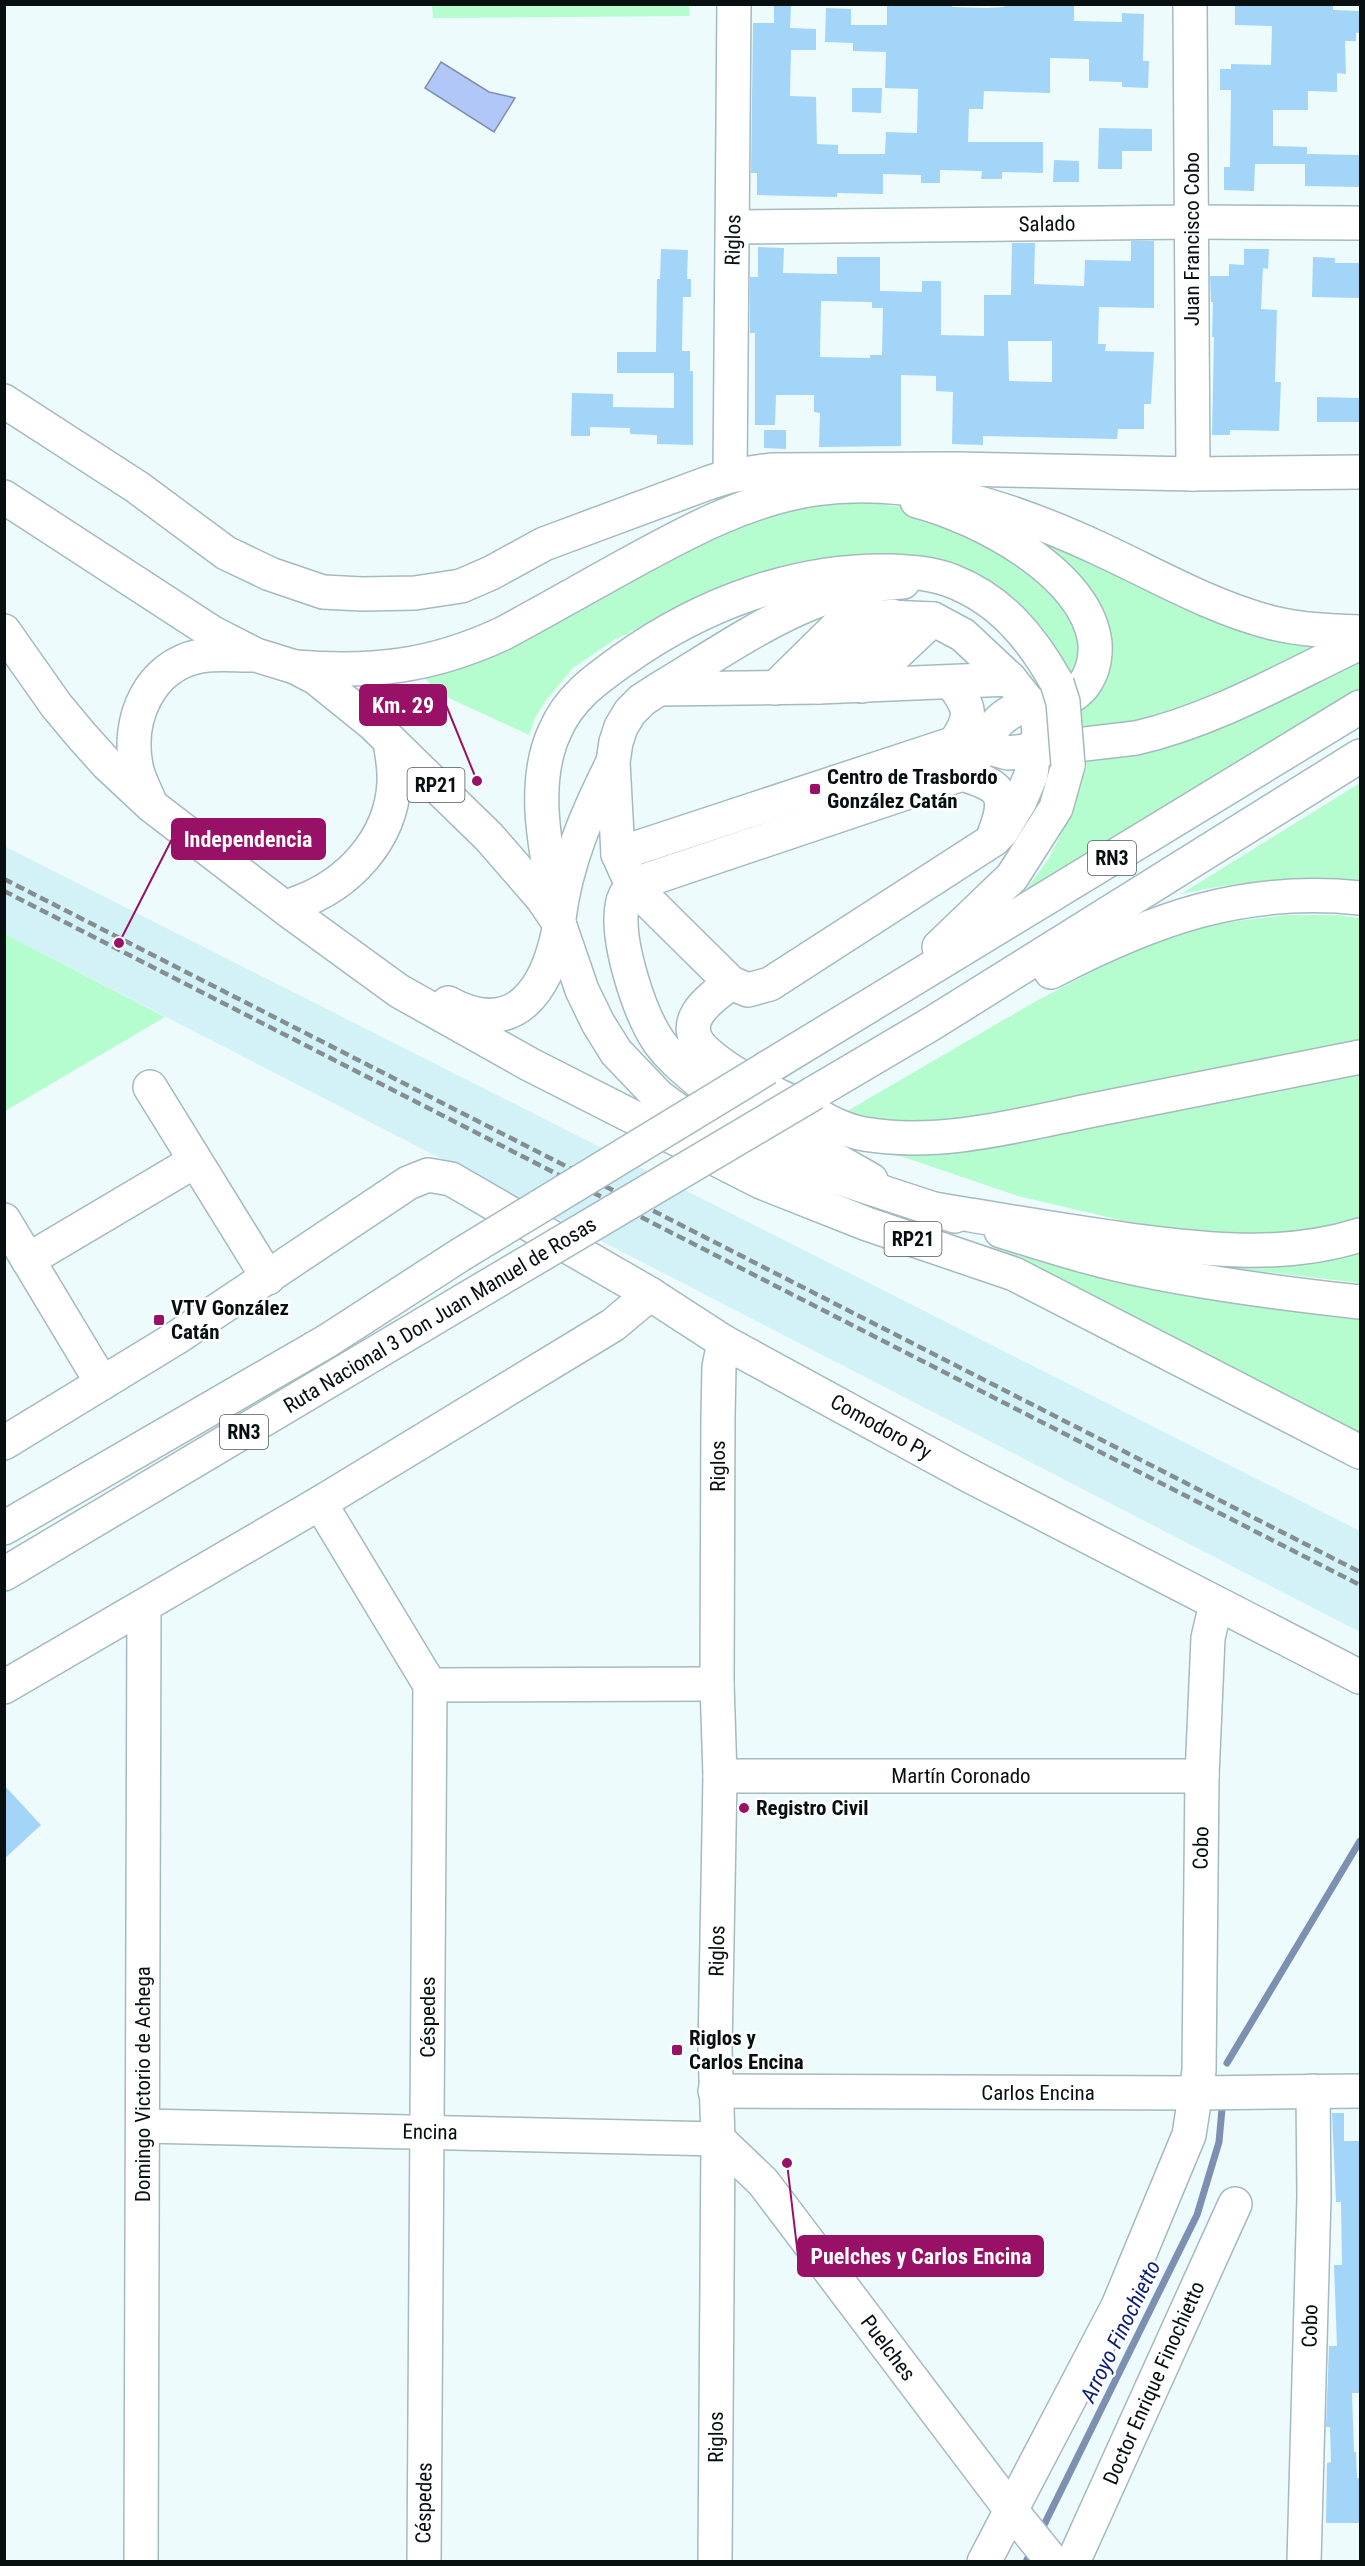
<svg xmlns="http://www.w3.org/2000/svg" width="1365" height="2566" font-family="'Roboto Condensed',sans-serif">
  <rect width="100%" height="100%" fill="#eefbfd"/>
  <path fill="#d3f2f8" d="M 4,846 L 1360,1531 L 1360,1632 L 5,934 Z"/>
  <g fill="#b5fdcf">
    <path d="M 689,4 L 689,16 L 433,18 L 432,5 Z"/>
    <path d="M 845,502 L 870,503 L 1006,520 L 1360,643 L 1360,692 L 1009,913 L 1049,858 L 1071,814 L 1081,726 L 978,582 L 665,615 L 614,640 L 573,668 L 546,700 L 535,718 L 529,735 L 436,692 L 423,675 L 725,530 L 785,512 Z"/>
    <path d="M 1360,783 L 1360,882 C 1300,875 1240,881 1181,894 Z"/>
    <path d="M 1287,915 L 1337,915 L 1360,918 L 1360,1220 L 1289,1235 L 1230,1236 L 1167,1231 L 1018,1196 L 818,1128 L 1031,1004 L 1132,950 L 1178,934 L 1220,923 Z"/>
    <path d="M 5,934 L 165,1017 L 5,1111 Z"/>
    <path d="M 994,1248 L 1239,1303 L 1360,1319 L 1360,1434 Z"/>
    <path d="M 1360,1250 L 1360,1283 L 1179,1262 Z"/>
  </g>
  <path fill="#b1c7f7" stroke="#7e90b2" stroke-width="1.5" d="M 441,62 L 489,92 L 515,98 L 494,132 L 425,88 Z"/>
  <g fill="none" stroke-linecap="round" stroke-linejoin="round">
    <g stroke="#7e90b2" stroke-width="7">
      <path d="M 1227,2063 L 1360,1841"/>
      <path d="M 1041,2531 L 1197,2215 L 1219,2142 L 1222,2109"/>
      <path d="M 1026,2562 L 1032,2549"/>
    </g>
  </g>
  <g fill="#a2d5f8" fill-rule="evenodd">
    <path d="M 774,4 L 791,4 L 790,28 L 816,29 L 816,50 L 791,50 L 790,96 L 816,97 L 817,144 L 838,145 L 838,154 L 885,154 L 886,132 L 917,133 L 918,89 L 885,88 L 886,52 L 853,51 L 853,43 L 825,42 L 826,8 L 851,9 L 851,25 L 887,25 L 887,4 L 952,4 L 952,7 L 987,8 L 1004,7 L 1004,4 L 1074,4 L 1074,21 L 1122,22 L 1122,13 L 1144,14 L 1143,61 L 1149,61 L 1148,88 L 1122,87 L 1122,82 L 1089,81 L 1089,59 L 1050,58 L 1050,93 L 984,91 L 983,109 L 969,109 L 968,142 L 1043,142 L 1043,173 L 1002,172 L 1002,179 L 981,179 L 982,171 L 940,170 L 940,183 L 921,183 L 921,175 L 883,174 L 883,194 L 837,193 L 837,197 L 757,195 L 757,173 L 751,173 L 753,23 L 774,23 Z"/>
    <path d="M 1235,4 L 1333,4 L 1333,10 L 1360,11 L 1360,33 L 1356,33 L 1356,41 L 1345,41 L 1346,74 L 1337,73 L 1337,92 L 1308,91 L 1308,110 L 1273,110 L 1273,146 L 1307,147 L 1307,154 L 1360,155 L 1360,187 L 1305,186 L 1305,164 L 1255,164 L 1254,191 L 1224,190 L 1224,167 L 1230,167 L 1231,90 L 1220,90 L 1220,69 L 1231,69 L 1231,64 L 1271,65 L 1272,26 L 1235,25 Z"/>
    <path d="M 852,88 L 882,88 L 881,113 L 852,112 Z"/>
    <path d="M 1099,128 L 1152,129 L 1152,151 L 1122,151 L 1122,169 L 1098,169 Z"/>
    <path d="M 1054,160 L 1079,161 L 1079,182 L 1053,182 Z"/>
    <path d="M 1131,241 L 1154,241 L 1154,308 L 1099,307 L 1098,344 L 1106,344 L 1105,351 L 1154,352 L 1151,404 L 1144,404 L 1144,429 L 1118,429 L 1117,439 L 983,436 L 983,445 L 952,444 L 953,392 L 936,391 L 936,376 L 901,375 L 901,446 L 819,447 L 820,413 L 814,412 L 814,395 L 776,395 L 775,425 L 755,425 L 755,333 L 750,333 L 750,277 L 758,277 L 758,247 L 784,248 L 783,273 L 837,274 L 837,257 L 880,257 L 880,291 L 922,292 L 922,281 L 941,281 L 941,335 L 984,336 L 984,295 L 1011,295 L 1012,243 L 1035,243 L 1034,284 L 1084,286 L 1085,260 L 1131,261 ZM 821,301 L 872,302 L 872,308 L 883,308 L 882,355 L 870,355 L 870,358 L 820,357 ZM 1008,341 L 1052,341 L 1052,382 L 1009,381 Z"/>
    <path d="M 661,249 L 688,250 L 687,279 L 691,279 L 691,297 L 683,297 L 682,351 L 690,351 L 690,371 L 693,371 L 693,445 L 657,444 L 657,435 L 630,434 L 630,428 L 590,427 L 590,436 L 571,436 L 572,393 L 613,394 L 613,407 L 674,408 L 674,373 L 617,373 L 617,352 L 656,352 L 657,279 L 660,279 Z"/>
    <path d="M 1244,249 L 1269,249 L 1268,269 L 1263,268 L 1261,309 L 1277,310 L 1275,382 L 1281,382 L 1279,431 L 1230,430 L 1230,435 L 1212,435 L 1214,337 L 1212,337 L 1213,302 L 1211,302 L 1210,276 L 1229,276 L 1229,264 L 1244,265 Z"/>
    <path d="M 1313,257 L 1335,258 L 1335,263 L 1360,263 L 1360,298 L 1312,297 Z"/>
    <path d="M 1317,397 L 1360,398 L 1360,422 L 1317,422 Z"/>
    <path d="M 764,430 L 786,430 L 786,449 L 764,448 Z"/>
    <path d="M 4,1785 L 41,1825 L 4,1859 Z"/>
    <path d="M 1332,2113 L 1344,2113 L 1344,2141 L 1360,2141 L 1360,2393 L 1352,2393 L 1354,2452 L 1356,2452 L 1357,2478 L 1360,2478 L 1360,2523 L 1326,2523 L 1327,2463 L 1331,2462 L 1330,2427 L 1326,2427 L 1329,2346 L 1337,2346 L 1334,2265 L 1342,2265 L 1341,2202 L 1336,2202 Z"/>
  </g>
  <g fill="none" stroke-linecap="round" stroke-linejoin="round">
    <g stroke="#a5babe" stroke-width="36">
      <g id="minor">
        <path d="M 1190,4 L 1193,474"/>
        <path d="M 733,227 L 1192,222 L 1360,223"/>
        <path d="M 4,401 L 137,487 L 226,553 L 270,574 L 323,592 L 362,594 L 415,593 L 461,586 L 491,573 L 544,544 L 708,483 L 730,476 L 771,470 L 955,469 L 1193,474 L 1360,472"/>
        <path d="M 730,476 L 734,4"/>
        <path d="M 952,683 C 971,709 973,715 955,743"/>
        <path d="M 862,686 L 933,619"/>
        <path d="M 819,687 L 892,616"/>
        <path d="M 775,688 L 840,624 L 865,616 L 933,619 L 963,635 L 1010,679"/>
        <path d="M 659,689 L 819,687 L 1010,679 L 1029,703 L 1038,722 L 1039,735 L 1034,748 L 1031,775 L 1020,801 L 1002,831 L 993,840 L 770,984 L 748,990 L 731,983 L 632,885 L 618,854 L 613,762 L 616,742 L 621,727 L 630,712 L 642,700 L 659,689 C 735,644 812,585 903,582"/>
        <path d="M 962,774 C 1001,786 1010,793 994,835"/>
        <path d="M 618,854 L 955,743 L 975,744 L 1008,753 L 1136,738 C 1215,720 1288,677 1360,643"/>
        <path d="M 297,903 C 348,885 391,840 394,783 C 395,769 392,755 390,741"/>
        <path d="M 559,918 C 566,862 587,814 612,764"/>
        <path d="M 731,983 C 709,999 676,1022 704,1050 C 730,1075 765,1089 798,1105 C 819,1116 840,1130 864,1134 C 940,1147 1019,1125 1093,1110 C 1182,1092 1271,1075 1360,1057"/>
        <path d="M 150,1087 L 268,1278"/>
        <path d="M 871,1180 L 702,1084 C 687,1071 671,1059 659,1042 C 639,1013 616,941 622,906 C 623,898 627,892 632,885 L 962,774 C 968,765 976,757 982,749 C 994,731 991,723 1013,711 C 1030,701 1031,707 1048,706 C 1060,705 1075,695 1083,686 C 1093,673 1096,659 1095,643 C 1087,573 979,517 917,501"/>
        <path d="M 4,1220 L 102,1383"/>
        <path d="M 28,1260 L 195,1161"/>
        <path d="M 4,1443 L 176,1338 L 408,1183 L 428,1175 L 451,1179 L 650,1294 L 724,1342 L 968,1475 L 1360,1677"/>
        <path d="M 320,1503 L 430,1685 L 424,2562"/>
        <path d="M 430,1685 L 717,1684"/>
        <path d="M 4,1687 L 320,1503 L 613,1325 L 650,1294"/>
        <path d="M 720,1776 L 1202,1776"/>
        <path d="M 715,2091 L 1197,2093 L 1360,2091"/>
        <path d="M 143,2126 L 718,2139"/>
        <path d="M 718,2139 L 763,2182 L 1011,2510 L 1053,2562"/>
        <path d="M 141,2562 L 144,1607"/>
        <path d="M 715,2562 L 718,2139 L 715,2049 L 720,1776 L 717,1684 L 718,1416 L 719,1367 L 724,1342"/>
        <path d="M 984,2562 L 1118,2306 L 1189,2135 L 1199,2071 L 1202,1776 L 1208,1638 L 1216,1604"/>
        <path d="M 1073,2562 L 1235,2204"/>
        <path d="M 1304,2562 L 1314,2196 L 1313,2091"/>
      </g>
    </g>
    <g stroke="#a5babe" stroke-width="36">
      <g id="major">
        <path d="M 4,497 L 213,633 L 256,655 L 295,667 L 316,678 L 373,724 L 489,837 L 542,898 L 559,923 L 582,990 L 598,1023 L 616,1052 L 658,1096 L 677,1110 L 797,1164 L 955,1216"/>
        <path d="M 4,631 L 56,705 L 81,735 L 107,764 L 152,806 L 289,911 L 399,991 L 529,1064 L 761,1182 L 867,1224 L 1014,1274 L 1360,1452"/>
        <path d="M 149,800 C 145,790 138,778 136,766 C 127,719 149,666 200,656 C 217,653 235,655 251,655"/>
        <path d="M 448,1003 C 515,1040 547,989 559,929"/>
        <path d="M 1001,1231 C 1048,1245 1095,1261 1143,1270 C 1215,1285 1287,1294 1360,1302"/>
      </g>
    </g>
    <g stroke="#a5babe" stroke-width="36">
      <g id="highway">
        <path d="M 295,667 C 373,673 430,667 502,634 C 543,612 583,589 623,567 C 683,534 746,499 815,489 C 913,475 1012,508 1100,549 C 1156,575 1213,608 1273,623 C 1302,630 1331,631 1360,632"/>
        <path d="M 559,923 C 549,863 528,788 555,731 C 569,698 595,680 623,660 C 700,605 794,569 890,571 C 910,572 932,573 952,581 C 1001,600 1032,638 1057,683"/>
        <path d="M 939,947 L 1012,877 L 1056,808 L 1068,765"/>
        <path d="M 1051,972 C 1153,919 1243,886 1360,898"/>
        <path d="M 767,1068 L 1360,707"/>
        <path d="M 814,1093 L 931,1024 L 1360,756"/>
        <path d="M 928,1208 C 995,1219 1063,1231 1130,1240 C 1207,1250 1285,1259 1360,1235"/>
        <path d="M 4,1528 L 327,1341 L 460,1255"/>
        <path d="M 4,1574 L 483,1289"/>
      </g>
    </g>
    <use href="#minor" stroke="#fff" stroke-width="33"/>
    <use href="#major" stroke="#fff" stroke-width="33"/>
    <use href="#highway" stroke="#fff" stroke-width="33"/>
    <g stroke="#848e90" stroke-width="4.5" stroke-dasharray="9 4.5" stroke-linecap="butt">
      <path d="M 4,879 L 1360,1572"/>
      <path d="M 4,891 L 1360,1585"/>
    </g>
    <g stroke="#a5babe" stroke-width="36" stroke-linecap="butt">
      <g id="highway-bridge">
        <path d="M 1057,683 L 1063,702 L 1068,765"/>
        <path d="M 460,1255 L 767,1068"/>
        <path d="M 483,1289 L 814,1093"/>
      </g>
    </g>
    <use href="#highway-bridge" stroke="#fff" stroke-width="33"/>
  </g>
  <g fill="#981166" stroke="#fff" stroke-width="2">
    <rect x="809" y="783" width="12" height="12" rx="3"/>
    <rect x="153" y="1314" width="12" height="12" rx="3"/>
    <circle cx="744" cy="1808" r="6"/>
    <rect x="671" y="2044" width="12" height="12" rx="3"/>
  </g>
  <g text-anchor="middle" stroke-width="5" stroke-linejoin="round" paint-order="stroke">
    <g fill="#fff" stroke="#525758" stroke-width="1.5">
      <rect x="407.5" y="768" width="57" height="34" rx="4.5"/>
      <rect x="1088" y="841" width="48" height="34" rx="4.5"/>
      <rect x="884.5" y="1222" width="57" height="34" rx="4.5"/>
      <rect x="220" y="1415" width="48" height="34" rx="4.5"/>
    </g>
    <g font-size="20" font-weight="bold" fill="#080f11">
      <text x="436" y="792">RP21</text>
      <text x="1112" y="865">RN3</text>
      <text x="913" y="1246">RP21</text>
      <text x="244" y="1439">RN3</text>
    </g>
    <g font-size="21" fill="#080f11" stroke="#fff">
      <text transform="translate(1047 224) rotate(-1)" y="7">Salado</text>
      <text transform="translate(1192 239) rotate(-90)" y="7">Juan Francisco Cobo</text>
      <text transform="translate(733 240) rotate(-89)" y="7">Riglos</text>
      <text transform="translate(440 1315) rotate(-31)" y="7">Ruta Nacional 3 Don Juan Manuel de Rosas</text>
      <text transform="translate(881 1427) rotate(29)" y="7">Comodoro Py</text>
      <text transform="translate(718 1466) rotate(-90)" y="7">Riglos</text>
      <text x="961" y="1783">Martín Coronado</text>
      <text transform="translate(1201 1848) rotate(-89)" y="7">Cobo</text>
      <text transform="translate(717 1951) rotate(-89)" y="7">Riglos</text>
      <text transform="translate(428 2017) rotate(-90)" y="7">Céspedes</text>
      <text transform="translate(143 2084) rotate(-90)" y="7">Domingo Victorio de Achega</text>
      <text x="1038" y="2100">Carlos Encina</text>
      <text transform="translate(430 2132) rotate(1)" y="7">Encina</text>
      <text transform="translate(1310 2326) rotate(-89)" y="7">Cobo</text>
      <text transform="translate(888 2348) rotate(53)" y="7">Puelches</text>
      <text transform="translate(1154 2383) rotate(-66)" y="7">Doctor Enrique Finochietto</text>
      <text transform="translate(716 2437) rotate(-90)" y="7">Riglos</text>
      <text transform="translate(424 2503) rotate(-89)" y="7">Céspedes</text>
    </g>
    <g font-size="21" font-weight="bold" fill="#080f11" stroke="#fff" text-anchor="start">
      <text x="827" y="784">Centro de Trasbordo<tspan x="827" dy="24">González Catán</tspan></text>
      <text x="171" y="1315">VTV González<tspan x="171" dy="24">Catán</tspan></text>
      <text x="756" y="1815">Registro Civil</text>
      <text x="689" y="2045">Riglos y<tspan x="689" dy="24">Carlos Encina</tspan></text>
    </g>
    <g font-size="22" font-style="italic" fill="#0c1e77" stroke="#fff">
      <text transform="translate(1120 2331) rotate(-64)" y="8">Arroyo Finochietto</text>
    </g>
  </g>
  <path fill="none" stroke="#981166" stroke-width="2" d="M477 781L446 705M119 943L172 839M787 2163L798 2256"/>
  <g fill="#981166" stroke="#fff" stroke-width="2">
    <circle cx="477" cy="781" r="6"/>
    <circle cx="119" cy="943" r="6"/>
    <circle cx="787" cy="2163" r="6"/>
  </g>
  <g fill="#981166" stroke="#981166" stroke-width="2">
    <rect x="360" y="685" width="86" height="40" rx="6"/>
    <rect x="172" y="819" width="153" height="40" rx="6"/>
    <rect x="798" y="2236" width="245" height="40" rx="6"/>
  </g>
  <g font-size="22" text-anchor="middle" font-weight="bold" fill="#fff">
    <text x="403" y="713">Km. 29</text>
    <text x="248" y="847">Independencia</text>
    <text x="921" y="2264">Puelches y Carlos Encina</text>
  </g>
  <rect width="1365" height="2566" fill="none" stroke="#080f11" stroke-width="12"/>
</svg>
